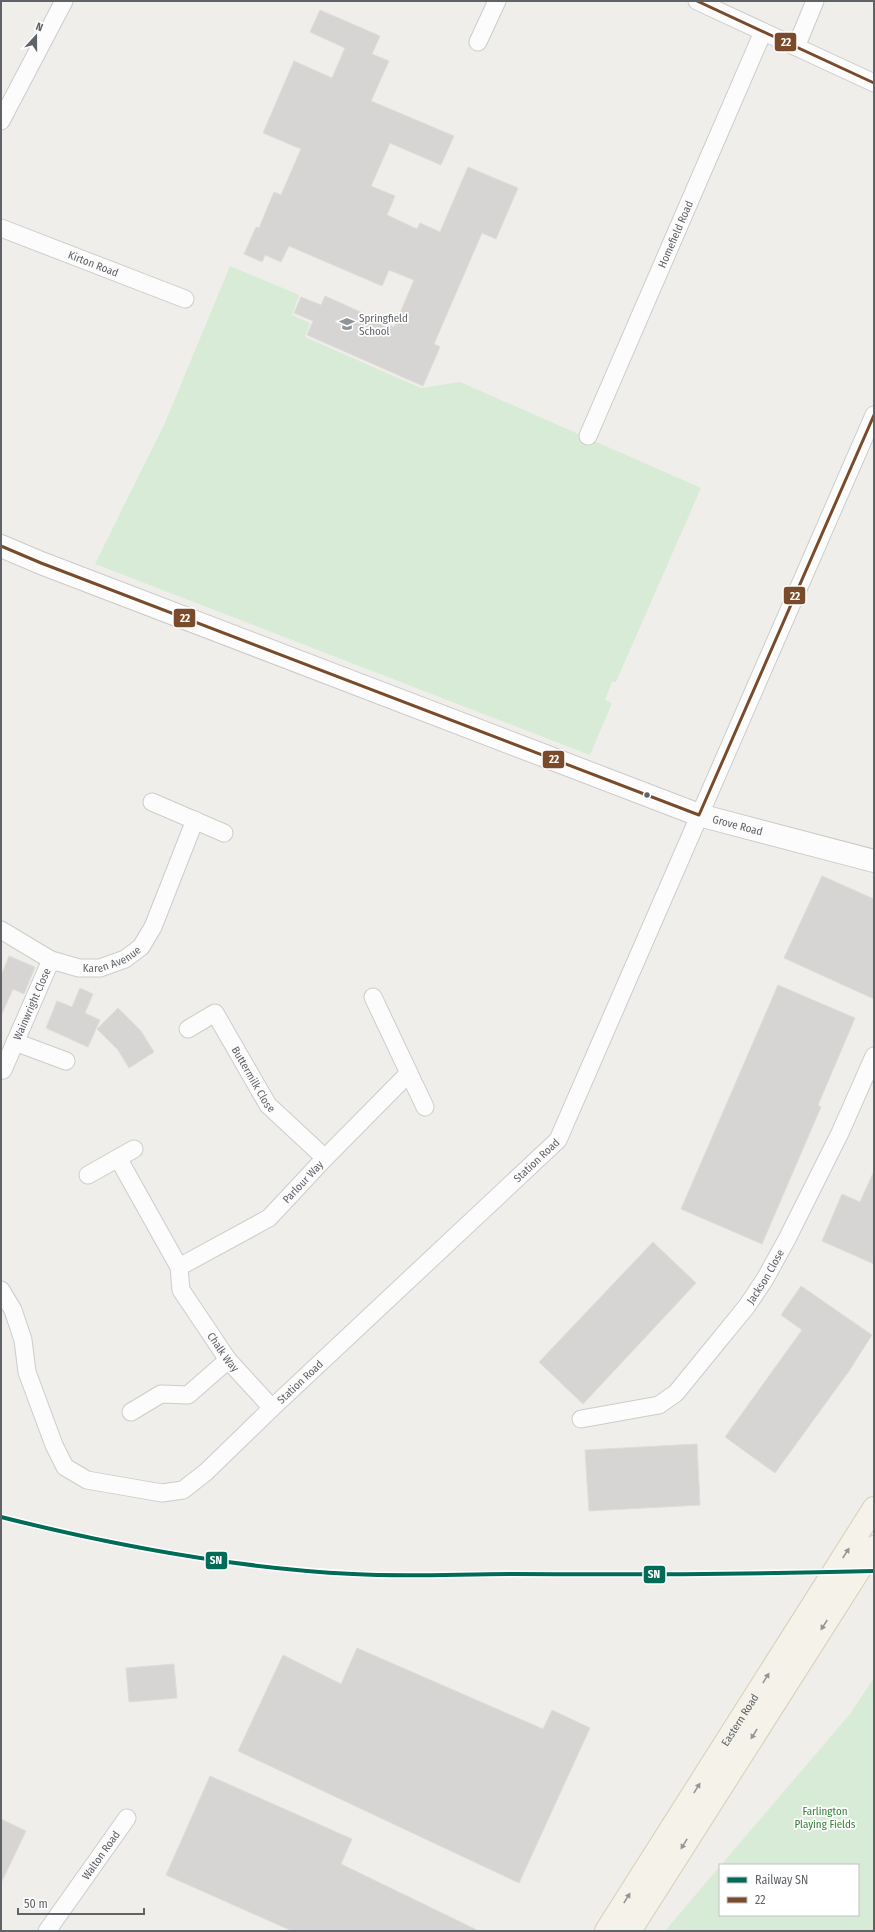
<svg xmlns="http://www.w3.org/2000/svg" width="875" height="1932" font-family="'Fira Sans Condensed',sans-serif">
  <rect width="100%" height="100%" fill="#efeeea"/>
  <g fill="#d8ebd6">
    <path d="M 230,266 L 299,295 L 292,315 L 310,323 L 305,337 L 421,388 L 460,382 L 701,488 L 616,682 L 612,682 L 605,700 L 612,703 L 590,755 L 95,564 L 165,423 Z"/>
    <path d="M 874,1678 L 874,1931 L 665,1931 L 720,1866 L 720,1915 L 858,1915 L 858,1865 L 721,1865 L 850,1714 Z"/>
  </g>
  <g fill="#d6d5d3" stroke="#deddd9">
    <path d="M 320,10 L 380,36 L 372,54 L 389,61 L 371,101 L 454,136 L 441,165 L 390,143 L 371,186 L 395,196 L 387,215 L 417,229 L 420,223 L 440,232 L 468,167 L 518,188 L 496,239 L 482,233 L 434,344 L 440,347 L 423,386 L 307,335 L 313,321 L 294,313 L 301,297 L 321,305 L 325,296 L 394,327 L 414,280 L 389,270 L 382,286 L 289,246 L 281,262 L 265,255 L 262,262 L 244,254 L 256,227 L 259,228 L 274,192 L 281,195 L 301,149 L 263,133 L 294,61 L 332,78 L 345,48 L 310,32 Z"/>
    <path d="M 822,876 L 874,899 L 874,999 L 784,958 Z"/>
    <path d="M 9,956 L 35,967 L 24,994 L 13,989 L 1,1016 L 1,976 Z"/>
    <path d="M 778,985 L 855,1018 L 818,1105 L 821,1107 L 762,1244 L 681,1209 Z"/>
    <path d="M 80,988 L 93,994 L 85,1013 L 100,1020 L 88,1047 L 46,1028 L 57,1001 L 72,1007 Z"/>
    <path d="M 118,1008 L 141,1031 L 154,1052 L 129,1068 L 118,1050 L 97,1029 Z"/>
    <path d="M 874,1171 L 874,1264 L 822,1241 L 842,1194 L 860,1202 Z"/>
    <path d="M 653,1242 L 696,1283 L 583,1404 L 539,1362 Z"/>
    <path d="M 801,1286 L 872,1335 L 849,1371 L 775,1473 L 725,1437 L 802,1330 L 781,1315 Z"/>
    <path d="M 697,1444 L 700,1505 L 589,1511 L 585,1450 Z"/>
    <path d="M 357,1648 L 543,1729 L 552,1710 L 590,1728 L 519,1883 L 238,1751 L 283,1655 L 341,1684 Z"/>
    <path d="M 174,1664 L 177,1698 L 129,1702 L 126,1668 Z"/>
    <path d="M 210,1776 L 352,1839 L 341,1864 L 479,1931 L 292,1931 L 166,1875 Z"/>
    <path d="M 1,1819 L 26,1831 L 1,1883 Z"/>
  </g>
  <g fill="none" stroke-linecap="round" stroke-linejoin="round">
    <g stroke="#cbcccc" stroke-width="19">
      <g id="street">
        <path d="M 697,1 L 874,83"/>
        <path d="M 478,42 L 497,1"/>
        <path d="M 796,47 L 815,1"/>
        <path d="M 1,121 L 64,1"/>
        <path id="s1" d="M 1,228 L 185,299"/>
        <path id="s2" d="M 588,436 L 763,32"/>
        <path d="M 152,802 L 224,833"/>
        <path id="s3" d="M 1,930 L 51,960 L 79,968 L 100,968 L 125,959 L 141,947 L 153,927 L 195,820"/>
        <path d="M 373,997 L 425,1107"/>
        <path id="s4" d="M 188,1029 L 215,1013 L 268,1105 L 325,1158"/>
        <path d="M 15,1042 L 66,1061"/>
        <path id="s5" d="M 3,1070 L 51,960"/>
        <path id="s6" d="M 118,1158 L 179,1267 L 181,1290 L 228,1360 L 272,1408"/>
        <path d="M 88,1175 L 134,1149"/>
        <path id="s7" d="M 179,1267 L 269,1218 L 325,1158 L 409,1073"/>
        <path id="s8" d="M 1,1290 L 13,1310 L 23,1340 L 27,1372 L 54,1445 L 65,1467 L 87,1480 L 162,1493 L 183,1490 L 206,1472 L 272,1408 L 558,1140 L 874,415"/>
        <path d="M 131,1412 L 161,1394 L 188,1395 L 228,1360"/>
        <path id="s9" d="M 581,1419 L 659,1405 L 676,1393 L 720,1339 L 747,1306 L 765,1279 L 787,1239 L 840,1133 L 874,1056"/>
        <path id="s10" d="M 47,1931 L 127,1818"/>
      </g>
    </g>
    <g stroke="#cacacb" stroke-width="24">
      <g id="secondary">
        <path id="s11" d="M 1,546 L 41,563 L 699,815 L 874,861"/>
      </g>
    </g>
    <g stroke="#d7ceb8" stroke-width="24">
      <g id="primary">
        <path id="s12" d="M 606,1931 L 874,1508"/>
        <path d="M 630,1931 L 874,1547"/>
      </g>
    </g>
    <use href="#street" stroke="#fdfcfc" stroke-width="17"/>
    <use href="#secondary" stroke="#fdfcfc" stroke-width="22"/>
    <use href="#primary" stroke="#f4f2e9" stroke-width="22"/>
    <g stroke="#fff" stroke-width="6">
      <g id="bus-1">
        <path d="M 697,1 L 874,83"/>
        <path d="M 1,546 L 41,563 L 699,815 L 874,415"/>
      </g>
    </g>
    <use href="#bus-1" stroke="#7a4b2a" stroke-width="3"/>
    <g stroke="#fff" stroke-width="7">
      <path id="rail-1" d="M 1,1517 C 116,1546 234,1568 353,1574 C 406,1577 459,1574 512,1574 C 633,1575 753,1574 874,1571"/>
    </g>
    <use href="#rail-1" stroke="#006b56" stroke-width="4"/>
  </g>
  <defs><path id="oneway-solid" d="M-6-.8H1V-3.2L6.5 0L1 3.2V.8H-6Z"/></defs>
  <g fill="#939595">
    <use href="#oneway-solid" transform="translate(846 1553) rotate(-57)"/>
    <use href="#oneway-solid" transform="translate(824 1625) rotate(123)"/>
    <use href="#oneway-solid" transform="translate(766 1678) rotate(-58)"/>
    <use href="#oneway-solid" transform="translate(754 1734) rotate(122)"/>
    <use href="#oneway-solid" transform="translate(697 1788) rotate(-58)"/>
    <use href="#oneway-solid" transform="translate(684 1844) rotate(122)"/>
    <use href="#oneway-solid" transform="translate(627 1898) rotate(-58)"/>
  </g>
  <defs>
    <g id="school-bare" transform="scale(1.2)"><path d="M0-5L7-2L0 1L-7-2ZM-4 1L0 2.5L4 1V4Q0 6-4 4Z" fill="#919496" stroke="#fff" stroke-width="2.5" paint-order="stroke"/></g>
  </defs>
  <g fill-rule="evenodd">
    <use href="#school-bare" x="347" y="324"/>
  </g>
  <circle fill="#5f6368" stroke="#fff" stroke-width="1.5" cx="647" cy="795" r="3.5"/>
  <g text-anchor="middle" stroke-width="3.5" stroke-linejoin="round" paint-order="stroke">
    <g font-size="11" fill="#5f6368" stroke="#fff">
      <text dy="4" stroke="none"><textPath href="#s2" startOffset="220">Homefield Road</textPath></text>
      <text dy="4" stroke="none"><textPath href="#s1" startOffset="99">Kirton Road</textPath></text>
      <text dy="4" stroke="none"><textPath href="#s11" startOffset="788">Grove Road</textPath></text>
      <text dy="4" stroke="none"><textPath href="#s3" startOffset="122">Karen Avenue</textPath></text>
      <text dy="4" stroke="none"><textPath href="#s5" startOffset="72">Wainwright Close</textPath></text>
      <text dy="4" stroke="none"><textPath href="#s4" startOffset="108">Buttermilk Close</textPath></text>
      <text dy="4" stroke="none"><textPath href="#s8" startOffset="796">Station Road</textPath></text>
      <text dy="4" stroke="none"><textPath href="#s7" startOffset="152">Parlour Way</textPath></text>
      <text dy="4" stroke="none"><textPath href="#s9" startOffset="247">Jackson Close</textPath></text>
      <text dy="4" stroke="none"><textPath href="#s6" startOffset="223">Chalk Way</textPath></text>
      <text dy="4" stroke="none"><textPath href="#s8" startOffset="472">Station Road</textPath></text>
      <text dy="4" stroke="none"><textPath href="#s12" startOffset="250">Eastern Road</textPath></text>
      <text dy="4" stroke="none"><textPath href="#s10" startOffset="93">Walton Road</textPath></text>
    </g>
    <g font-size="11" fill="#5f6368" stroke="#fff" text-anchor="start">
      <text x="359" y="322">Springfield<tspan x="359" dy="13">School</tspan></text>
    </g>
    <g font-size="11" fill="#348238" stroke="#fff">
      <text x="825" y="1815">Farlington<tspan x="825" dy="13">Playing Fields</tspan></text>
    </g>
  </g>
  <g stroke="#fff" stroke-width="1.5">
    <rect x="774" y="32" width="23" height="20" rx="4" fill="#7a4b2a"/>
    <rect x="783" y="586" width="23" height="19" rx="4" fill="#7a4b2a"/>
    <rect x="173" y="608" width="23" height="20" rx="4" fill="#7a4b2a"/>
    <rect x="542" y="750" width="23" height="19" rx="4" fill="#7a4b2a"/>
    <rect x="205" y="1551" width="23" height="19" rx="4" fill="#006b56"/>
    <rect x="643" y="1565" width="23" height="19" rx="4" fill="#006b56"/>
  </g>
  <g font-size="11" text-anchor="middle" font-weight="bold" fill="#fff">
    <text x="786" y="46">22</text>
    <text x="795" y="600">22</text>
    <text x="185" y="622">22</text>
    <text x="554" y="763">22</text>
    <text x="216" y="1564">SN</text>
    <text x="654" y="1578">SN</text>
  </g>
  <rect width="875" height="1932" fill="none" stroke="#5f6368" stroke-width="4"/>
  <rect x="719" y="1864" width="140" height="52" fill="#ffffff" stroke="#bfc1c3"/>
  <rect x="727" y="1877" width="20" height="6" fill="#006b56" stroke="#bfc1c3"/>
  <text x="755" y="1884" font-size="12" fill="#5f6368">Railway SN</text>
  <rect x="727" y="1897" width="20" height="6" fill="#7a4b2a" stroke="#bfc1c3"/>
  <text x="755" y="1904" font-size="12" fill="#5f6368">22</text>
  <g transform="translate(36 36) rotate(21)" stroke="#ffffff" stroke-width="3" paint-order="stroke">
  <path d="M0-3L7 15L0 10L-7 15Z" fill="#5f6368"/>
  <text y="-6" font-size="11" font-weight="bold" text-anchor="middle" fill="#5f6368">N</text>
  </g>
  <path d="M18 1908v6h126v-6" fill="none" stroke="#5f6368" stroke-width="2"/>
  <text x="24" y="1908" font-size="12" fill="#5f6368" stroke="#ffffff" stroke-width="3" paint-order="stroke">50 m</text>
</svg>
